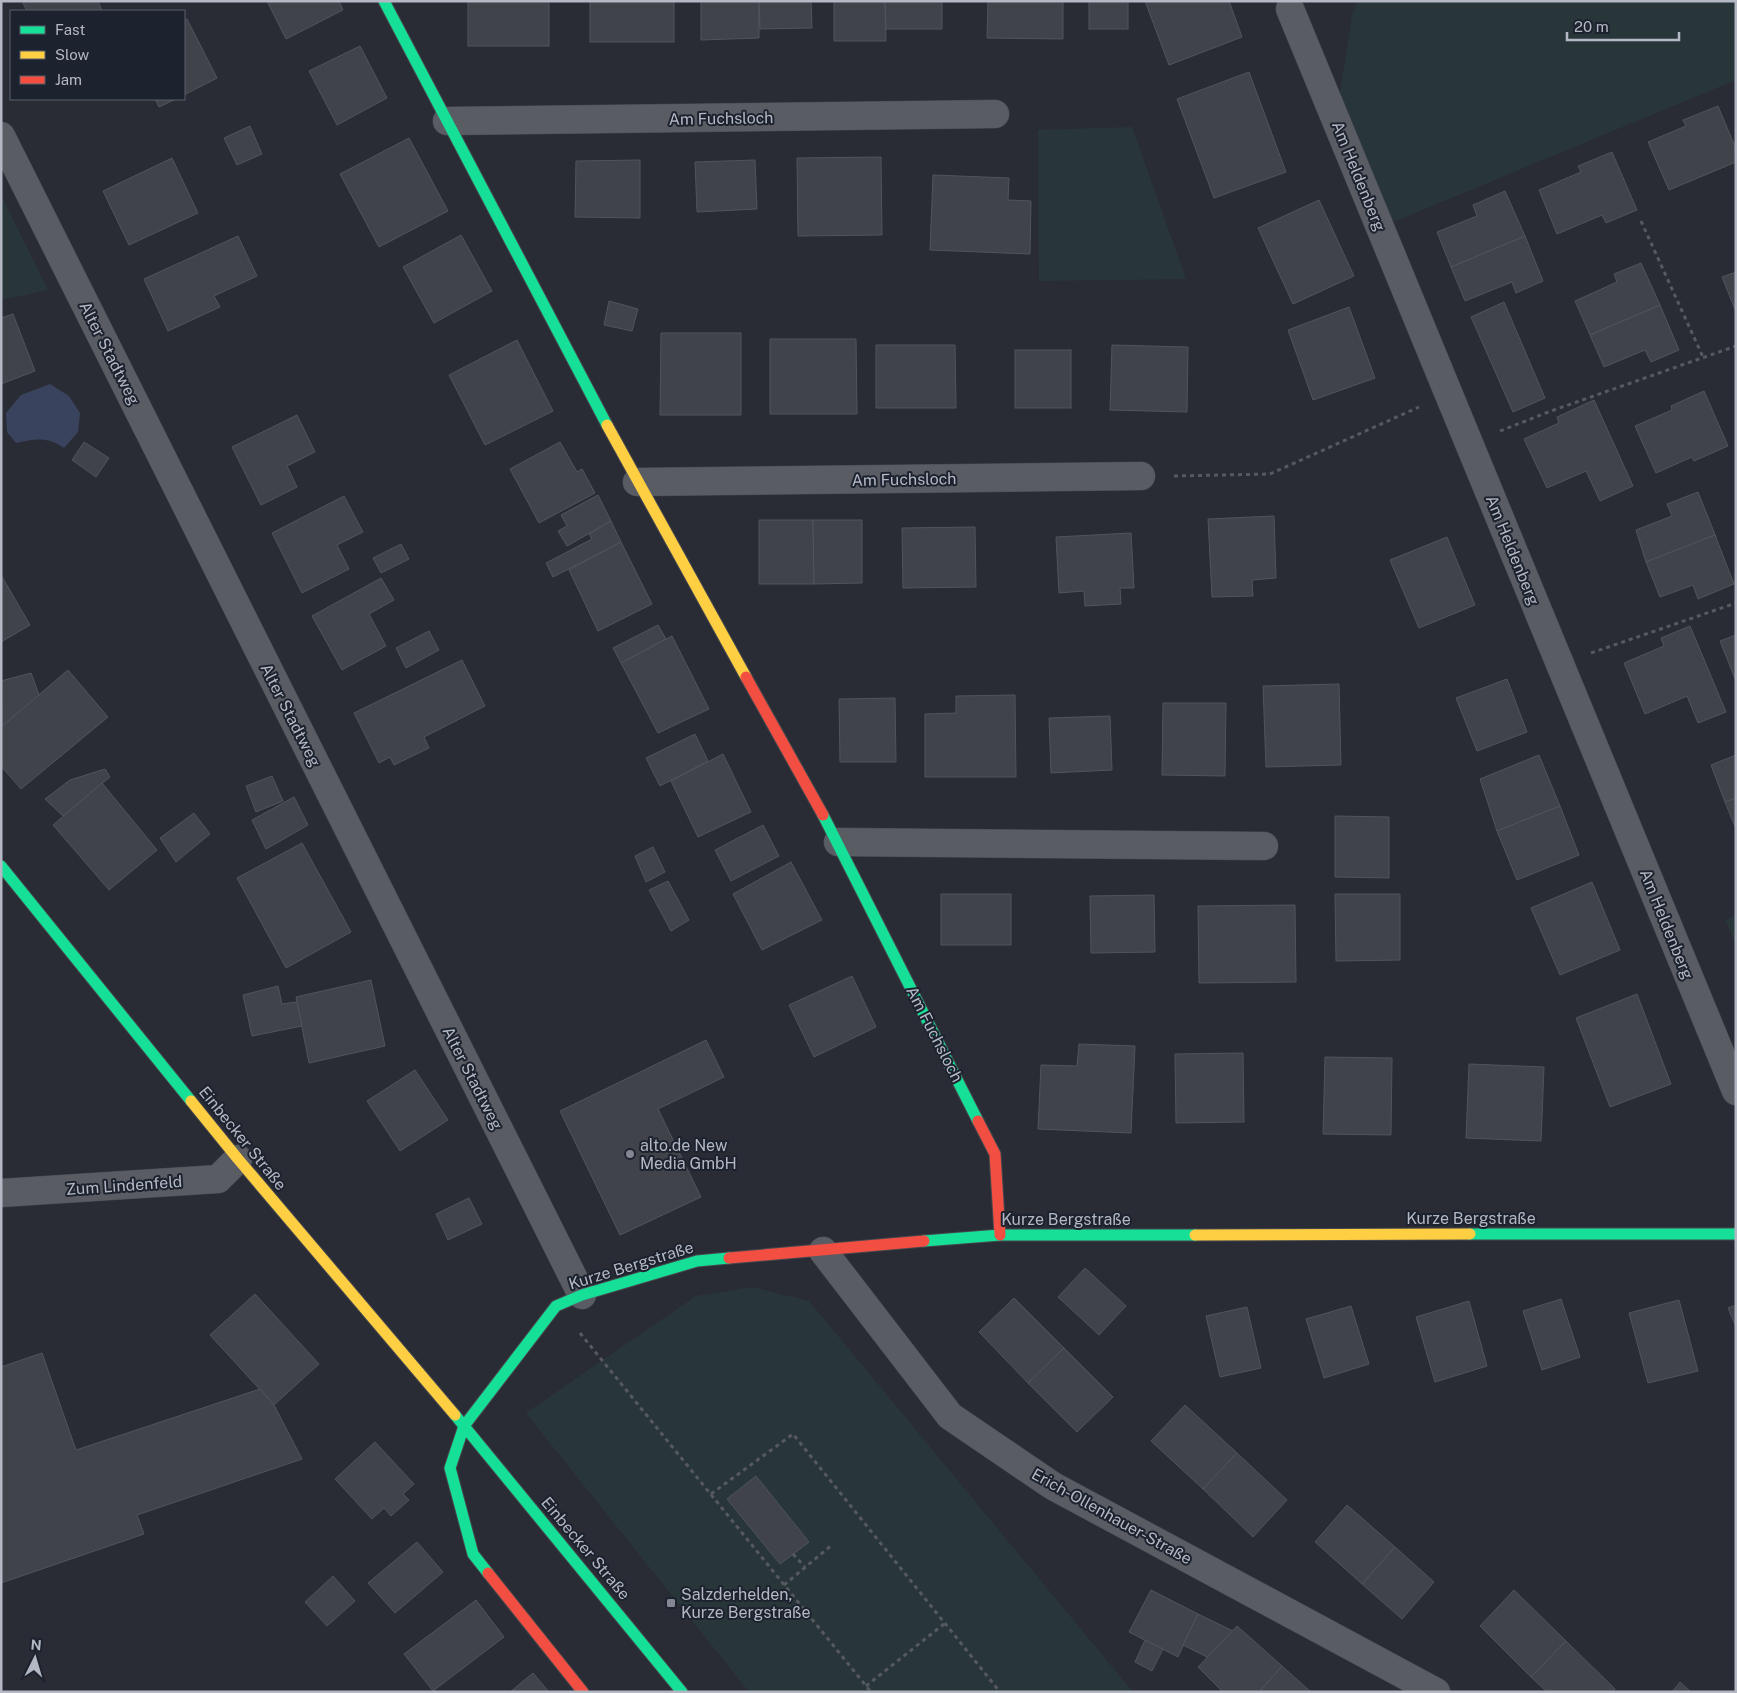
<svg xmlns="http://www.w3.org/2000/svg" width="1737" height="1693" font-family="'Public Sans',sans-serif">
  <rect width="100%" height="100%" fill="#2a2c35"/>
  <g fill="#28363a">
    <path d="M 1358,1 L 1736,1 L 1736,80 L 1391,223 L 1340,93 L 1352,15 Z"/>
    <path d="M 1132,127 L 1186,279 L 1039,281 L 1038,130 Z"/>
    <path d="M 1,195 L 48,290 L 1,300 Z"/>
    <path d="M 1736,915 L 1736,944 L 1725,920 Z"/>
    <path d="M 752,1287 L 809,1301 L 1133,1692 L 749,1692 L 526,1413 L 696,1296 Z"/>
  </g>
  <path fill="#3a435d" d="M 50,384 L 69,396 L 80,413 L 78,432 L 64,448 C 47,436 35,439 16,443 L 7,432 L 6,413 L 21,395 Z"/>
  <g fill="#41434a" stroke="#51545d">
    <path d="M 22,1 L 98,1 L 102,11 L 27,11 Z"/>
    <path d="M 267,1 L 339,1 L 343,10 L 286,39 Z"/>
    <rect x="468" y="1" width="81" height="45"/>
    <rect x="590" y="1" width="84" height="41"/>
    <path d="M 701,1 L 759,1 L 759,38 L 701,40 Z"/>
    <path d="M 759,1 L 811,1 L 812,28 L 760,29 Z"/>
    <path d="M 834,1 L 885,1 L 886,41 L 834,41 Z"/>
    <path d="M 885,1 L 942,1 L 942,29 L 886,29 Z"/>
    <path d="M 988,1 L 1063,1 L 1063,39 L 987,38 Z"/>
    <rect x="1089" y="1" width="39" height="28"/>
    <path d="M 1145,1 L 1229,1 L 1242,37 L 1169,65 Z"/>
    <path d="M 187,19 L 217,78 L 184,95 L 184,21 Z"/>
    <path d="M 360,46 L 387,98 L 337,125 L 309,71 Z"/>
    <path d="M 1249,72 L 1286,172 L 1214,198 L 1177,99 Z"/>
    <path d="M 155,99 L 176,99 L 159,107 Z"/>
    <path d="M 1718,106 L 1736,149 L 1736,162 L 1669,190 L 1648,142 L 1686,126 L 1683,120 Z"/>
    <path d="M 250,126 L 262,154 L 237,165 L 224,138 Z"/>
    <path d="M 409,138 L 448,211 L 379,247 L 340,174 Z"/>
    <path d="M 1612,152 L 1637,210 L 1606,223 L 1602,215 L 1557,234 L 1539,190 L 1581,172 L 1578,166 Z"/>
    <path d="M 881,157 L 882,235 L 798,236 L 797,158 Z"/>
    <path d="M 172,158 L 198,213 L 129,245 L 103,191 Z"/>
    <path d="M 640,160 L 640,218 L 575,217 L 576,161 Z"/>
    <path d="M 755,160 L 757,209 L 697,212 L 695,162 Z"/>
    <path d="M 933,175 L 1009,178 L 1008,200 L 1031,201 L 1030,254 L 930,250 Z"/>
    <path d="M 1505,191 L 1525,236 L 1451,267 L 1437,232 L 1477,216 L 1473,205 Z"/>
    <path d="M 1319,200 L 1354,276 L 1293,304 L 1258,228 Z"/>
    <path d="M 461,235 L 492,291 L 434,323 L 403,267 Z"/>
    <path d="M 238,236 L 257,276 L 214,296 L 220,307 L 168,331 L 144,279 Z"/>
    <path d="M 1525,236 L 1543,281 L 1516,293 L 1512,282 L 1465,301 L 1451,267 Z"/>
    <path d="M 1641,263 L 1660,305 L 1590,335 L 1575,301 L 1617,282 L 1614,274 Z"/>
    <path d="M 1736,272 L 1736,312 L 1722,277 Z"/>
    <path d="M 609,301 L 638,309 L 632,331 L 604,325 Z"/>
    <path d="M 1504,302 L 1545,398 L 1513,412 L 1471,317 Z"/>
    <path d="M 1660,305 L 1679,350 L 1651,362 L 1645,350 L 1604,367 L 1590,335 Z"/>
    <path d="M 1349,307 L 1375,378 L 1313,400 L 1288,330 Z"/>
    <path d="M 13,314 L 35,371 L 1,384 L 1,318 Z"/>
    <path d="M 661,333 L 741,333 L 741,415 L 660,415 Z"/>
    <path d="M 770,339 L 856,339 L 857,414 L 770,414 Z"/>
    <path d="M 517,340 L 553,411 L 485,445 L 449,375 Z"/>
    <path d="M 876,345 L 955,345 L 956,408 L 876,408 Z"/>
    <path d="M 1112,345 L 1188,347 L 1187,412 L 1110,410 Z"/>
    <rect x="1015" y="350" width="56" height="58"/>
    <path d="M 1704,391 L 1728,446 L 1694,461 L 1692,457 L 1656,473 L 1635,426 L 1672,410 L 1671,406 Z"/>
    <path d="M 1594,400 L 1633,486 L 1600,501 L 1586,471 L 1547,488 L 1524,439 L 1559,423 L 1557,417 Z"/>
    <path d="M 297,415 L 315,452 L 287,466 L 297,487 L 261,505 L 232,447 Z"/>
    <path d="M 84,442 L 109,458 L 96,477 L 72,460 Z"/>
    <path d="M 560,442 L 577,472 L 582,469 L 595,493 L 539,523 L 510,469 Z"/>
    <path d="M 1698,492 L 1716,537 L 1715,535 L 1646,562 L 1636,530 L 1672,516 L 1667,504 Z"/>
    <path d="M 598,495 L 611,521 L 567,546 L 558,531 L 567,526 L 561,515 Z"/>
    <path d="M 344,496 L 363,532 L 337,545 L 349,569 L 302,593 L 272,533 Z"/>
    <path d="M 1274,516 L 1276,578 L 1252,580 L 1253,596 L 1212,597 L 1208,519 Z"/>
    <path d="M 759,520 L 813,520 L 814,584 L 759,584 Z"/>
    <path d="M 813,520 L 862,520 L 862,583 L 814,584 Z"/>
    <path d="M 611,521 L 621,542 L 553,577 L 546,563 L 592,539 L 589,534 Z"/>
    <path d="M 975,527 L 976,587 L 903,588 L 902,528 Z"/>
    <path d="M 1131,533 L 1134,588 L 1120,588 L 1121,604 L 1085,606 L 1084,591 L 1059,593 L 1056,537 Z"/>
    <path d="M 1715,535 L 1734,584 L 1698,599 L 1693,585 L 1660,597 L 1646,562 Z"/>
    <path d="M 1447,537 L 1475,605 L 1419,628 L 1390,560 Z"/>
    <path d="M 621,542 L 652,604 L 598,631 L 569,570 Z"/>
    <path d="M 401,544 L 409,559 L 381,573 L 373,558 Z"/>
    <path d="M 1,575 L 30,625 L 1,642 Z"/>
    <path d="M 381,578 L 394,600 L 369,614 L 386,646 L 342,670 L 312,616 Z"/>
    <path d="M 658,625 L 666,639 L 621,663 L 613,648 Z"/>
    <path d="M 1690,626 L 1726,712 L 1698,723 L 1687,696 L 1645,714 L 1624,663 L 1664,646 L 1661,638 Z"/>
    <path d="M 429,631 L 439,650 L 406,668 L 396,648 Z"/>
    <path d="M 1736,635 L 1736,681 L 1720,641 Z"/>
    <path d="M 672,636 L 709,709 L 658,733 L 621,663 Z"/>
    <path d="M 462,660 L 485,706 L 424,737 L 429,748 L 394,765 L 390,757 L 379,763 L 354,713 Z"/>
    <path d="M 68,670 L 108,717 L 21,789 L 1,766 L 1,727 Z"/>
    <path d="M 31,673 L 39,695 L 2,726 L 1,681 Z"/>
    <path d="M 1507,679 L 1527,732 L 1477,751 L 1456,698 Z"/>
    <path d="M 1339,684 L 1341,765 L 1266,767 L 1263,686 Z"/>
    <path d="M 1015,695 L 1016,777 L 925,777 L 925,714 L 956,713 L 956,696 Z"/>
    <path d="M 895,698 L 896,762 L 840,762 L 839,699 Z"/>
    <path d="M 1163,703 L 1226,703 L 1225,776 L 1162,775 Z"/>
    <path d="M 1110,716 L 1112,770 L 1051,773 L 1049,718 Z"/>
    <path d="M 695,734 L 708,761 L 660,786 L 646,758 Z"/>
    <path d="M 723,754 L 751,812 L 698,837 L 671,781 Z"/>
    <path d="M 1539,755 L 1560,806 L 1497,831 L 1480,779 Z"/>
    <path d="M 1736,755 L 1736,798 L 1725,802 L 1711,765 Z"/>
    <path d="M 105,769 L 110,777 L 63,816 L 45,799 L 70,780 Z"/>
    <path d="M 272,776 L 283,801 L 256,812 L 246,786 Z"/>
    <path d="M 102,783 L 157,850 L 109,890 L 53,825 Z"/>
    <path d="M 294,797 L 308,825 L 266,849 L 252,820 Z"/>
    <path d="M 1736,798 L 1736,829 L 1725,802 Z"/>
    <path d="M 1560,806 L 1579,855 L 1517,880 L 1497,831 Z"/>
    <path d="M 194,813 L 210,834 L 176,862 L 160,838 Z"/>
    <path d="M 1335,816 L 1389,817 L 1389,878 L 1335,877 Z"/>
    <path d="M 763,825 L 779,856 L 731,881 L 715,850 Z"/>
    <path d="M 302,843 L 351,932 L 286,968 L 237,878 Z"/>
    <path d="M 653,847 L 665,872 L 646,882 L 635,856 Z"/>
    <path d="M 791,862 L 822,920 L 762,950 L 733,894 Z"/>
    <path d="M 668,881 L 689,920 L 671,931 L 649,890 Z"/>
    <path d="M 1592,882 L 1620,950 L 1560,975 L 1531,908 Z"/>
    <rect x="941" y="894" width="70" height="51"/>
    <path d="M 1335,894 L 1400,894 L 1400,960 L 1336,961 Z"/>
    <path d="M 1154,895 L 1155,952 L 1091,953 L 1090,896 Z"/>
    <path d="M 1295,905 L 1296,982 L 1199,983 L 1198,906 Z"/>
    <path d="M 852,976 L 876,1027 L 814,1057 L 789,1005 Z"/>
    <path d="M 371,980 L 385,1046 L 309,1063 L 296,997 Z"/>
    <path d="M 278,986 L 282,1004 L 297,1002 L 302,1026 L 252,1036 L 243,995 Z"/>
    <path d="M 1637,994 L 1671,1084 L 1610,1107 L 1576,1018 Z"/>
    <path d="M 706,1040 L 724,1077 L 658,1109 L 701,1197 L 620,1235 L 560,1111 Z"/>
    <path d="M 1079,1044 L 1135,1046 L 1131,1133 L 1038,1129 L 1041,1065 L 1077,1066 Z"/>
    <path d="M 1243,1053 L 1244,1122 L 1176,1123 L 1175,1054 Z"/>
    <path d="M 1325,1057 L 1392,1058 L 1391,1135 L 1323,1134 Z"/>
    <path d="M 1469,1064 L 1544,1067 L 1541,1141 L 1466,1138 Z"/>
    <path d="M 415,1070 L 448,1120 L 400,1151 L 367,1101 Z"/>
    <path d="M 469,1198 L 482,1224 L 448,1240 L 436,1214 Z"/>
    <path d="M 1085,1268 L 1126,1306 L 1099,1335 L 1058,1297 Z"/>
    <path d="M 255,1294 L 319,1364 L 274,1405 L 210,1335 Z"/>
    <path d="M 1014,1298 L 1064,1348 L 1028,1383 L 979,1332 Z"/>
    <path d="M 1561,1299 L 1580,1357 L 1542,1370 L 1523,1311 Z"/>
    <path d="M 1679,1300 L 1698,1371 L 1648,1383 L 1629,1313 Z"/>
    <path d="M 1469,1301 L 1487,1366 L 1435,1382 L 1416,1317 Z"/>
    <path d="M 1736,1305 L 1736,1327 L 1728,1308 Z"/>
    <path d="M 1351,1306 L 1369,1364 L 1324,1378 L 1306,1319 Z"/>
    <path d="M 1247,1307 L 1261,1368 L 1220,1377 L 1206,1316 Z"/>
    <path d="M 1064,1348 L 1113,1397 L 1077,1432 L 1028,1383 Z"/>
    <path d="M 42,1353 L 76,1450 L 260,1389 L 274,1405 L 302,1459 L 137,1515 L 144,1534 L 1,1583 L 1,1367 Z"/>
    <path d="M 1185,1405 L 1237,1453 L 1203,1489 L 1151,1441 Z"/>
    <path d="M 375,1442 L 414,1484 L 403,1494 L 409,1500 L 391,1516 L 384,1508 L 372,1519 L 335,1479 Z"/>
    <path d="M 1237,1453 L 1287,1500 L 1253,1537 L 1203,1489 Z"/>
    <path d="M 756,1476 L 809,1542 L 780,1564 L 727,1499 Z"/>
    <path d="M 1347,1505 L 1395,1547 L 1362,1584 L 1315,1542 Z"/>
    <path d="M 417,1542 L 443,1572 L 395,1613 L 368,1583 Z"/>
    <path d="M 1395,1547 L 1434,1582 L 1402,1619 L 1362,1584 Z"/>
    <path d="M 333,1576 L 355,1601 L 327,1626 L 305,1602 Z"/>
    <path d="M 1151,1590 L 1198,1614 L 1178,1657 L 1129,1632 Z"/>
    <path d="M 1514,1590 L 1566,1641 L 1531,1677 L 1480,1626 Z"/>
    <path d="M 476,1600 L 504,1637 L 433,1691 L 404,1654 Z"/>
    <path d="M 1198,1614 L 1233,1631 L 1207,1657 L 1183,1645 Z"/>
    <path d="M 1237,1626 L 1282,1666 L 1259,1692 L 1223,1692 L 1198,1667 Z"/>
    <path d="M 1145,1640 L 1163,1649 L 1152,1671 L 1135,1662 Z"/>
    <path d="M 1566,1641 L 1615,1689 L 1612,1692 L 1547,1692 L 1531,1677 Z"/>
    <path d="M 1282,1666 L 1311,1692 L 1259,1692 Z"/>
    <path d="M 533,1673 L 549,1692 L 510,1692 Z"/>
    <path d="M 1680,1682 L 1691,1692 L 1672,1692 Z"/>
  </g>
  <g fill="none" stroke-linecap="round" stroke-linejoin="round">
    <g stroke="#46484e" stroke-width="29">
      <g id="street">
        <path d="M 1290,9 L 1736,1091"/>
        <path d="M 447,121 L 995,114"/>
        <path d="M 1,136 L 582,1295"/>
        <path d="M 637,482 L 1141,476"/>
        <path d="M 838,842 L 1264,846"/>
        <path d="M 1,1193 L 218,1179 L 238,1159"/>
        <path d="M 823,1251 L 950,1416 L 1053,1486 L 1436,1692"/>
      </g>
    </g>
    <g stroke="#46484e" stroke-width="13">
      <g id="fast">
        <path d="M 384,1 L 607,425"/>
        <path d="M 823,815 L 978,1121"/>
        <path d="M 1,866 L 191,1101"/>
        <path d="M 1470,1234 L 1736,1234"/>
        <path d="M 924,1241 L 1000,1235 L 1195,1235"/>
        <path d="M 455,1415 L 682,1692"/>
        <path d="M 488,1573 L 473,1554 L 450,1468 L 464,1426 L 556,1306 L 582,1295 L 697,1261 L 729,1258"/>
      </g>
    </g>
    <g stroke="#46484e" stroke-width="13">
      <g id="slow">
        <path d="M 607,425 L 746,677"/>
        <path d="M 191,1101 L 238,1159 L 455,1415"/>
        <path d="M 1195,1235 L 1470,1234"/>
      </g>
    </g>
    <g stroke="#46484e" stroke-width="13">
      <g id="jam">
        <path d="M 746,677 L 823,815"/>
        <path d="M 978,1121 L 995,1154 L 1000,1235"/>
        <path d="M 729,1258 L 924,1241"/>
        <path d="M 488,1573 L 583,1692"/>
      </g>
    </g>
    <g stroke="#565a60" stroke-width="3" stroke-dasharray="4 4" stroke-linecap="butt">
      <path d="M 1641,221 L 1703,357"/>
      <path d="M 1500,431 L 1551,411 L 1736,346"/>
      <path d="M 1174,476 L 1270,474 L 1419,407"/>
      <path d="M 1591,653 L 1736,603"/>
      <path d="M 580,1333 L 871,1692"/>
      <path d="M 711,1494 L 793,1434 L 1000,1692"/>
      <path d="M 793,1554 L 805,1567"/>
      <path d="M 784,1585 L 833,1544"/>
      <path d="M 866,1686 L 944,1624"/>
    </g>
    <use href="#street" stroke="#595c63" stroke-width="28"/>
    <use href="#fast" stroke="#16e098" stroke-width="11"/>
    <use href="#slow" stroke="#ffcf43" stroke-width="11"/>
    <use href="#jam" stroke="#f24e42" stroke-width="11"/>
  </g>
  <g fill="#848793" stroke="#1d222f" stroke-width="2">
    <circle cx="630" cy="1154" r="5"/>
    <rect x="666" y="1598" width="10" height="10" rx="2.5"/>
  </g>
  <g text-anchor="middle" stroke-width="4" stroke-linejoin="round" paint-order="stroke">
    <g font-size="16" fill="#b4b8c5" stroke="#1d222f">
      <text transform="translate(721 118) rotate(-1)" y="6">Am Fuchsloch</text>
      <text transform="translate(1359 176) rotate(68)" y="6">Am Heldenberg</text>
      <text transform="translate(110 353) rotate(63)" y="6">Alter Stadtweg</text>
      <text transform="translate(904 479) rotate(-1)" y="6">Am Fuchsloch</text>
      <text transform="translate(1513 550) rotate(68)" y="6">Am Heldenberg</text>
      <text transform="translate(291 715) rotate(63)" y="6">Alter Stadtweg</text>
      <text transform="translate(1667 924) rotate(68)" y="6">Am Heldenberg</text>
      <text transform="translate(935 1034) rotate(63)" y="6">Am Fuchsloch</text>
      <text transform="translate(473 1078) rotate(63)" y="6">Alter Stadtweg</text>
      <text transform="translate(243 1138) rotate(51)" y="6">Einbecker Straße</text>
      <text transform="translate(124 1185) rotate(-4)" y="6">Zum Lindenfeld</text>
      <text x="1471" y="1224">Kurze Bergstraße</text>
      <text x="1066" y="1225">Kurze Bergstraße</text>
      <text transform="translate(631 1265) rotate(-17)" y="6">Kurze Bergstraße</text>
      <text transform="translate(1112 1516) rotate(29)" y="6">Erich-Ollenhauer-Straße</text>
      <text transform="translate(586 1548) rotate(50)" y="6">Einbecker Straße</text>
    </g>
    <g font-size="16" fill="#b4b8c5" stroke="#1d222f" text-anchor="start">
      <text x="640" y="1151">alto.de New<tspan x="640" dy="18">Media GmbH</tspan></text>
      <text x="681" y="1600">Salzderhelden,<tspan x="681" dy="18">Kurze Bergstraße</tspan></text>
    </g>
  </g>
  <rect width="1737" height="1693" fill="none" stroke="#b4b8c5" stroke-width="5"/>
  <rect x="10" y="10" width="175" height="90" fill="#1d222f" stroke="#595e6b"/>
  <rect x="20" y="26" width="25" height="8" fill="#16e098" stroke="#595e6b"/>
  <text x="55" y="35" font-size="15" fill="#b4b8c5">Fast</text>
  <rect x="20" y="51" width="25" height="8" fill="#ffcf43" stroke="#595e6b"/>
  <text x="55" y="60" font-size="15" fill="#b4b8c5">Slow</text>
  <rect x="20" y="76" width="25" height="8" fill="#f24e42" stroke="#595e6b"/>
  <text x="55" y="85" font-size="15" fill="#b4b8c5">Jam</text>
  <g transform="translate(35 1658) rotate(5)" stroke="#1d222f" stroke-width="4" paint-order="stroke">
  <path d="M0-4L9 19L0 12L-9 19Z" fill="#b4b8c5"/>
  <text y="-8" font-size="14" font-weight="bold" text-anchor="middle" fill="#b4b8c5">N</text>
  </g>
  <path d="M1567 32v8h112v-8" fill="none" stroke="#b4b8c5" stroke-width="2.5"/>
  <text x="1574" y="32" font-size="15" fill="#b4b8c5" stroke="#1d222f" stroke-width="4" paint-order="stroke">20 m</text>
</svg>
